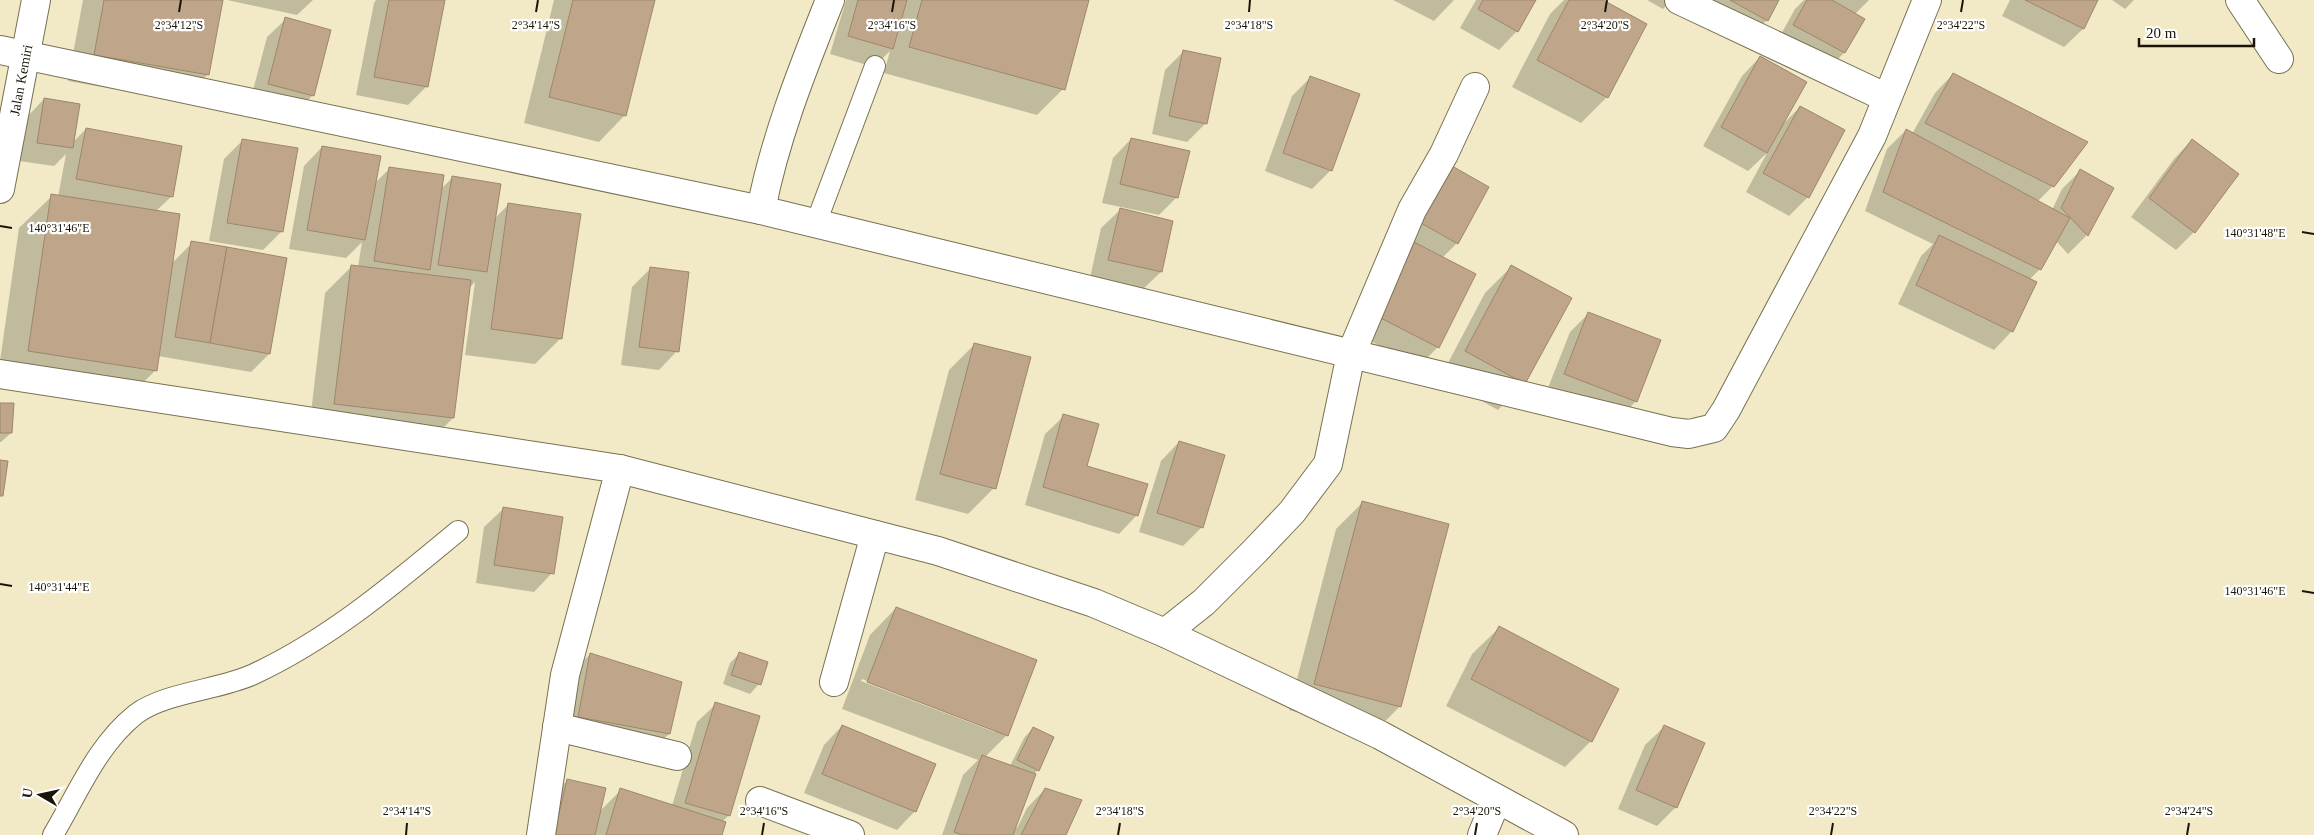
<svg xmlns="http://www.w3.org/2000/svg" width="2314" height="835" font-family="Georgia,serif">
  <rect width="100%" height="100%" fill="#f2eac6"/>
  <g fill="#0003" fill-rule="evenodd">
    <path d="M 83,0 L 221,0 L 208,74 L 182,101 L 68,81 Z"/>
    <path d="M 227,0 L 313,0 L 297,15 Z"/>
    <path d="M 376,0 L 444,0 L 427,86 L 408,105 L 356,95 L 374,3 Z"/>
    <path d="M 554,0 L 653,0 L 625,115 L 599,142 L 524,123 Z"/>
    <path d="M 846,0 L 1088,0 L 1063,89 L 1037,115 L 884,73 L 890,51 L 874,67 L 830,54 Z"/>
    <path d="M 1393,0 L 1454,0 L 1434,21 Z"/>
    <path d="M 1476,0 L 1535,0 L 1517,31 L 1499,50 L 1460,28 Z"/>
    <path d="M 1564,0 L 1600,0 L 1607,97 L 1581,123 L 1512,87 L 1550,14 Z"/>
    <path d="M 1647,0 L 1672,0 L 1663,9 Z"/>
    <path d="M 1690,0 L 1778,0 L 1767,20 L 1748,39 Z"/>
    <path d="M 1804,0 L 1869,0 L 1855,14 L 1863,19 L 1844,53 L 1826,71 L 1776,43 L 1795,9 Z"/>
    <path d="M 2010,0 L 2097,0 L 2083,29 L 2064,47 L 2002,16 Z"/>
    <path d="M 2112,0 L 2134,0 L 2125,9 Z"/>
    <path d="M 286,19 L 313,95 L 294,114 L 250,102 L 267,37 Z"/>
    <path d="M 1184,51 L 1206,123 L 1187,142 L 1152,134 L 1165,70 Z"/>
    <path d="M 1760,57 L 1782,125 L 1800,107 L 1808,197 L 1789,216 L 1746,192 L 1767,153 L 1748,171 L 1703,146 L 1742,76 Z"/>
    <path d="M 1953,74 L 2053,186 L 2037,202 L 2052,210 L 2062,189 L 2080,171 L 2112,188 L 2086,236 L 2068,254 L 2056,241 L 2040,269 L 2029,280 L 2012,331 L 1994,350 L 1898,304 L 1921,256 L 1933,244 L 1865,211 L 1887,149 L 1906,130 L 1912,134 L 1935,93 Z"/>
    <path d="M 1311,77 L 1331,170 L 1312,189 L 1265,171 L 1292,96 Z"/>
    <path d="M 44,99 L 73,142 L 86,129 L 172,196 L 156,211 L 172,263 L 192,243 L 269,354 L 251,372 L 158,356 L 156,370 L 123,402 L 0,384 L 0,361 L 19,228 L 52,196 L 58,197 L 66,154 L 54,166 L 19,161 L 26,118 Z"/>
    <path d="M 1131,139 L 1177,197 L 1159,215 L 1102,203 L 1113,158 Z"/>
    <path d="M 243,140 L 296,149 L 281,232 L 263,250 L 209,241 L 224,159 Z"/>
    <path d="M 2192,140 L 2194,232 L 2176,250 L 2131,217 L 2174,159 Z"/>
    <path d="M 322,147 L 374,184 L 389,169 L 441,189 L 453,177 L 494,219 L 509,204 L 561,338 L 535,364 L 465,355 L 475,282 L 469,288 L 453,418 L 427,444 L 309,430 L 325,293 L 352,266 L 358,267 L 362,242 L 346,258 L 289,249 L 304,166 Z"/>
    <path d="M 1427,182 L 1457,243 L 1442,258 L 1438,347 L 1419,366 L 1355,333 Z"/>
    <path d="M 1120,210 L 1161,272 L 1142,290 L 1090,278 L 1101,228 Z"/>
    <path d="M 1511,267 L 1524,383 L 1498,410 L 1440,378 L 1485,293 Z"/>
    <path d="M 650,269 L 677,351 L 659,370 L 621,365 L 632,287 Z"/>
    <path d="M 1588,314 L 1636,401 L 1618,420 L 1546,393 L 1570,332 Z"/>
    <path d="M 975,344 L 994,488 L 968,514 L 915,500 L 949,370 Z"/>
    <path d="M 0,404 L 11,433 L 1,442 L 0,442 Z"/>
    <path d="M 1064,416 L 1086,466 L 1137,515 L 1119,534 L 1025,505 L 1045,434 Z"/>
    <path d="M 1179,442 L 1202,527 L 1183,546 L 1139,532 L 1161,461 Z"/>
    <path d="M 1362,503 L 1400,706 L 1374,733 L 1289,710 L 1336,529 Z"/>
    <path d="M 503,509 L 552,573 L 534,592 L 476,583 L 484,527 Z"/>
    <path d="M 896,608 L 1007,735 L 985,757 L 1010,766 L 1024,738 L 1033,728 L 1038,770 L 1033,775 L 1015,827 L 1017,828 L 1027,808 L 1045,789 L 1065,835 L 942,835 L 963,775 L 978,760 L 842,709 L 870,635 ZM 862,679 L 995,729 L 995,732 L 861,681 Z"/>
    <path d="M 1499,628 L 1591,741 L 1565,767 L 1446,706 L 1472,654 Z"/>
    <path d="M 590,654 L 669,734 L 650,752 L 561,735 L 572,673 Z"/>
    <path d="M 739,654 L 759,684 L 750,694 L 723,684 L 730,663 Z"/>
    <path d="M 716,704 L 729,815 L 722,822 L 721,835 L 541,835 L 549,799 L 568,780 L 600,811 L 621,790 L 672,806 L 697,722 Z"/>
    <path d="M 842,726 L 915,811 L 897,830 L 804,793 L 824,745 Z"/>
    <path d="M 1664,727 L 1676,807 L 1657,826 L 1618,809 L 1645,745 Z"/>
  </g>
  <g fill="#bfa68a" stroke="#9e866b">
    <path d="M 104,0 L 223,0 L 209,75 L 94,55 Z"/>
    <path d="M 389,0 L 445,0 L 428,87 L 374,77 Z"/>
    <path d="M 573,0 L 655,0 L 626,116 L 549,97 Z"/>
    <path d="M 858,0 L 907,0 L 893,49 L 848,36 Z"/>
    <path d="M 922,0 L 1089,0 L 1065,90 L 909,47 Z"/>
    <path d="M 1483,0 L 1536,0 L 1518,32 L 1478,9 Z"/>
    <path d="M 1569,0 L 1603,0 L 1647,24 L 1608,98 L 1537,60 Z"/>
    <path d="M 1730,0 L 1779,0 L 1768,21 Z"/>
    <path d="M 1807,0 L 1832,0 L 1865,19 L 1845,53 L 1793,25 Z"/>
    <path d="M 2025,0 L 2098,0 L 2084,29 Z"/>
    <path d="M 285,17 L 331,30 L 314,96 L 268,84 Z"/>
    <path d="M 1183,50 L 1221,58 L 1207,124 L 1169,116 Z"/>
    <path d="M 1760,56 L 1807,82 L 1767,153 L 1721,127 Z"/>
    <path d="M 1953,73 L 2088,142 L 2054,187 L 1925,123 Z"/>
    <path d="M 1310,76 L 1360,94 L 1332,171 L 1283,153 Z"/>
    <path d="M 44,98 L 80,104 L 73,148 L 37,143 Z"/>
    <path d="M 1800,106 L 1845,130 L 1809,198 L 1763,173 Z"/>
    <path d="M 86,128 L 182,146 L 173,197 L 76,179 Z"/>
    <path d="M 1906,129 L 2070,218 L 2041,270 L 1883,192 Z"/>
    <path d="M 1131,138 L 1190,151 L 1178,198 L 1120,184 Z"/>
    <path d="M 242,139 L 298,148 L 283,232 L 227,223 Z"/>
    <path d="M 2192,139 L 2239,174 L 2195,233 L 2149,198 Z"/>
    <path d="M 322,146 L 381,156 L 365,240 L 307,230 Z"/>
    <path d="M 1445,162 L 1489,187 L 1458,244 L 1414,219 Z"/>
    <path d="M 389,167 L 444,175 L 430,270 L 374,261 Z"/>
    <path d="M 2080,169 L 2114,188 L 2088,236 L 2061,208 Z"/>
    <path d="M 452,176 L 501,184 L 487,272 L 438,265 Z"/>
    <path d="M 51,194 L 180,214 L 157,371 L 28,351 Z"/>
    <path d="M 508,203 L 581,214 L 562,339 L 491,329 Z"/>
    <path d="M 1120,208 L 1173,221 L 1162,272 L 1108,260 Z"/>
    <path d="M 1939,235 L 2037,282 L 2013,332 L 1916,285 Z"/>
    <path d="M 1410,240 L 1476,274 L 1439,348 L 1373,314 Z"/>
    <path d="M 191,241 L 227,247 L 210,343 L 175,337 Z"/>
    <path d="M 227,247 L 287,258 L 270,354 L 210,343 Z"/>
    <path d="M 351,265 L 471,280 L 454,418 L 334,404 Z"/>
    <path d="M 1511,265 L 1572,298 L 1525,384 L 1465,351 Z"/>
    <path d="M 650,267 L 689,272 L 679,352 L 639,347 Z"/>
    <path d="M 1588,312 L 1661,340 L 1637,402 L 1564,374 Z"/>
    <path d="M 974,343 L 1031,357 L 996,489 L 940,474 Z"/>
    <path d="M 0,403 L 14,403 L 12,433 L 0,433 Z"/>
    <path d="M 1063,414 L 1099,424 L 1087,466 L 1148,484 L 1138,516 L 1043,487 Z"/>
    <path d="M 1179,441 L 1225,455 L 1203,528 L 1157,513 Z"/>
    <path d="M 0,460 L 8,461 L 3,496 L 0,496 Z"/>
    <path d="M 1362,501 L 1449,524 L 1401,707 L 1314,684 Z"/>
    <path d="M 503,507 L 563,517 L 554,574 L 494,565 Z"/>
    <path d="M 896,607 L 1037,660 L 1008,736 L 867,682 Z"/>
    <path d="M 1499,626 L 1619,689 L 1592,742 L 1471,679 Z"/>
    <path d="M 739,652 L 768,662 L 761,685 L 731,675 Z"/>
    <path d="M 590,653 L 682,682 L 670,734 L 578,717 Z"/>
    <path d="M 715,702 L 760,716 L 730,816 L 685,803 Z"/>
    <path d="M 842,725 L 936,764 L 916,812 L 822,774 Z"/>
    <path d="M 1664,725 L 1705,743 L 1677,808 L 1636,790 Z"/>
    <path d="M 1033,727 L 1054,737 L 1039,771 L 1017,760 Z"/>
    <path d="M 982,755 L 1036,774 L 1013,835 L 962,835 L 954,832 Z"/>
    <path d="M 567,779 L 606,788 L 595,835 L 554,835 Z"/>
    <path d="M 620,788 L 726,822 L 722,835 L 606,835 Z"/>
    <path d="M 1045,788 L 1082,800 L 1066,835 L 1021,835 Z"/>
  </g>
  <g fill="none" stroke-linecap="round" stroke-linejoin="round">
    <g stroke="#787151" stroke-width="22">
      <g id="service">
        <path d="M 816,223 L 875,66"/>
        <path d="M 53,835 C 78,793 97,745 136,714 C 166,692 220,690 254,674 C 331,638 394,584 458,531"/>
      </g>
    </g>
    <g stroke="#787151" stroke-width="30">
      <g id="minor">
        <path d="M 1679,0 L 1887,98"/>
        <path d="M 2240,0 L 2279,59"/>
        <path d="M 0,50 L 761,210 L 1672,432 L 1689,434 L 1714,428 L 1726,410 L 1872,136 L 1927,0"/>
        <path d="M 761,210 C 775,137 803,68 830,0"/>
        <path d="M 0,374 L 620,469 L 938,551 L 1094,603 L 1165,633 L 1380,735 L 1564,835"/>
        <path d="M 1165,633 L 1204,602 L 1255,551 L 1292,512 L 1328,464 L 1351,354 L 1412,210 L 1444,154 L 1475,87"/>
        <path d="M 834,682 L 875,535"/>
        <path d="M 557,727 L 677,756"/>
        <path d="M 760,801 L 850,835"/>
        <path d="M 541,835 L 565,675 L 620,469"/>
        <path d="M 1482,835 L 1497,799"/>
      </g>
    </g>
    <g stroke="#787151" stroke-width="30">
      <g id="trunk">
        <path id="s1" d="M 0,189 L 36,0"/>
      </g>
    </g>
    <use href="#service" stroke="#fff" stroke-width="20"/>
    <use href="#minor" stroke="#fff" stroke-width="28"/>
    <use href="#trunk" stroke="#fff" stroke-width="28"/>
  </g>
  <path fill="none" stroke="#191609" stroke-width="2" d="M 179,12 L 181,0M 536,12 L 538,0M 892,12 L 894,0M 1249,12 L 1250,0M 1605,12 L 1607,0M 1961,12 L 1963,0M 0,226 L 12,228M 2302,232 L 2314,234M 0,584 L 12,586M 2302,591 L 2314,593M 406,835 L 407,823M 762,835 L 764,823M 1118,835 L 1120,823M 1475,835 L 1477,823M 1831,835 L 1833,823M 2187,835 L 2189,823"/>
  <g text-anchor="middle" stroke-width="4.5" stroke-linejoin="round" paint-order="stroke">
    <g font-size="14" fill="#191609" stroke="#fff">
      <text dy="5" stroke="none"><textPath href="#s1" startOffset="111">Jalan Kemiri</textPath></text>
    </g>
  </g>
  <g font-size="12" text-anchor="middle" fill="#191609" stroke="#fff" stroke-width="4.5" stroke-linejoin="round" paint-order="stroke">
    <text x="179" y="29">2°34'12"S</text>
    <text x="536" y="29">2°34'14"S</text>
    <text x="892" y="29">2°34'16"S</text>
    <text x="1249" y="29">2°34'18"S</text>
    <text x="1605" y="29">2°34'20"S</text>
    <text x="1961" y="29">2°34'22"S</text>
    <text x="59" y="232">140°31'46"E</text>
    <text x="2255" y="237">140°31'48"E</text>
    <text x="59" y="591">140°31'44"E</text>
    <text x="2255" y="595">140°31'46"E</text>
    <text x="407" y="815">2°34'14"S</text>
    <text x="764" y="815">2°34'16"S</text>
    <text x="1120" y="815">2°34'18"S</text>
    <text x="1477" y="815">2°34'20"S</text>
    <text x="1833" y="815">2°34'22"S</text>
    <text x="2189" y="815">2°34'24"S</text>
  </g>
  <g transform="translate(40 795) rotate(279)" stroke="#ffffff" stroke-width="4" paint-order="stroke">
  <path d="M0-4L9 19L0 12L-9 19Z" fill="#191609"/>
  <text y="-8" font-size="14" font-weight="bold" text-anchor="middle" fill="#191609">U</text>
  </g>
  <path d="M2139 38v8h115v-8" fill="none" stroke="#191609" stroke-width="2.5"/>
  <text x="2146" y="38" font-size="15" fill="#191609" stroke="#ffffff" stroke-width="4" paint-order="stroke">20 m</text>
</svg>
